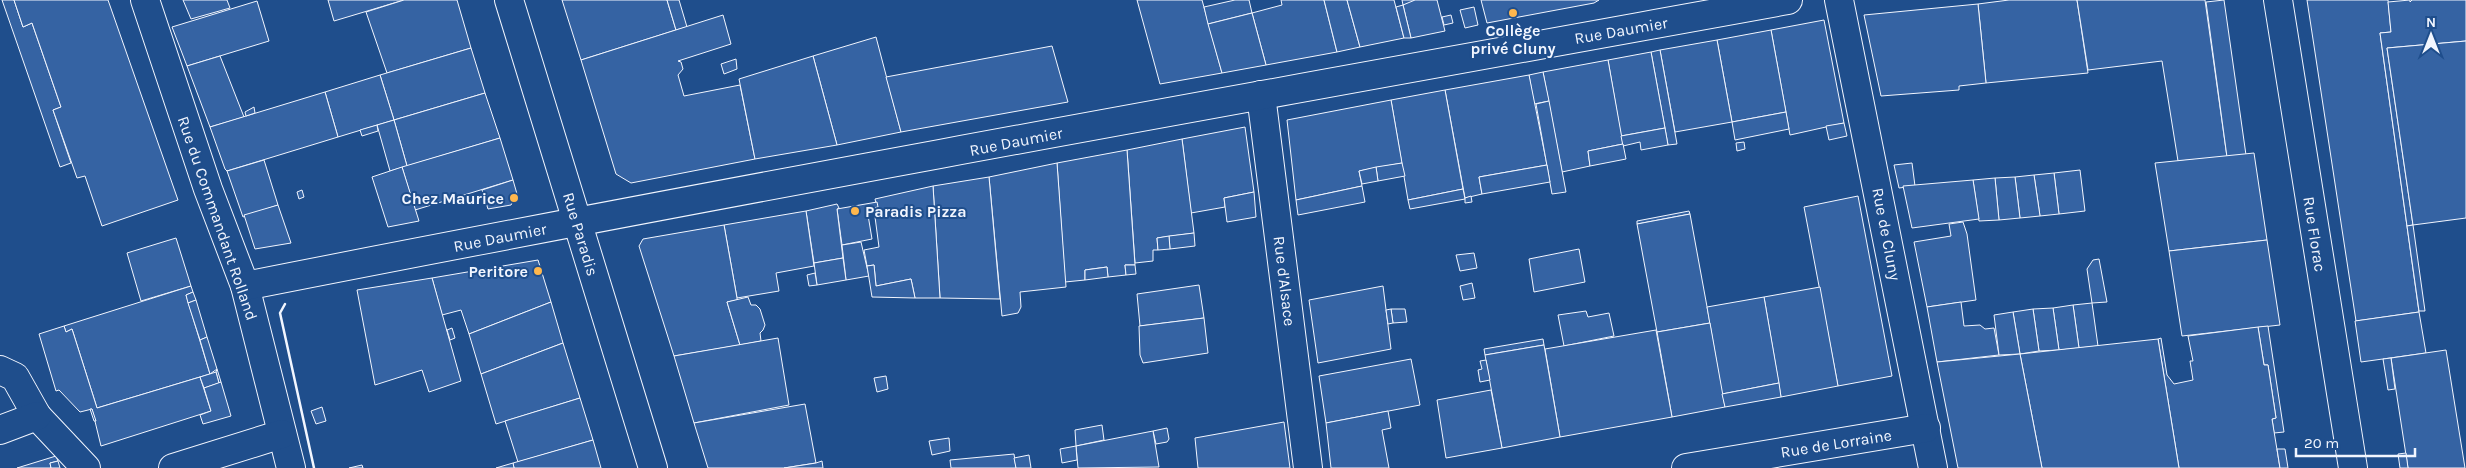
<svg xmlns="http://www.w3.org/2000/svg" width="2466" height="468" font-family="Karla,sans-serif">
  <rect width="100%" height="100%" fill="#1f4e8c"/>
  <g fill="#3563a3" stroke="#f2f6ff">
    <path d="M 2,0 L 14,0 L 23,27 L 32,23 L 61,107 L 53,110 L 71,163 L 60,167 Z"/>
    <path d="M 14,0 L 108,0 L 178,200 L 102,226 L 85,176 L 77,178 L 53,110 L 61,107 L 32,23 L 23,27 Z"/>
    <path d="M 183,0 L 227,0 L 230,8 L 191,19 Z"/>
    <path d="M 328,0 L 404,0 L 334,21 Z"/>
    <path d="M 404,0 L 457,0 L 471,48 L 387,73 L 366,12 Z"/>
    <path d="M 562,0 L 667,0 L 676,30 L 581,60 Z"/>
    <path d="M 667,0 L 679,0 L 687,27 L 676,30 Z"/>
    <path d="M 1137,0 L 1202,0 L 1222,73 L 1160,84 Z"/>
    <path d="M 1235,0 L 1249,0 L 1252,13 L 1208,24 L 1204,7 Z"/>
    <path d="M 1281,0 L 1324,0 L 1337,52 L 1266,65 L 1252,13 L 1282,5 Z"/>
    <path d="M 1324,0 L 1347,0 L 1360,47 L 1337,52 Z"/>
    <path d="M 1347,0 L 1394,0 L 1404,38 L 1360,47 Z"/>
    <path d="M 1402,0 L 1415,0 L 1416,2 L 1403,5 Z"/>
    <path d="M 1415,0 L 1437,0 L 1445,31 L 1411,38 L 1403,5 Z"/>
    <path d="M 1481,0 L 1599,0 L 1594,3 L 1487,23 Z"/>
    <path d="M 2009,0 L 2077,0 L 2088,73 L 1986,83 L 1978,4 Z"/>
    <path d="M 2077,0 L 2205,0 L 2227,157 L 2178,161 L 2162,61 L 2088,70 Z"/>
    <path d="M 2224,0 L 2246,155 L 2227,157 L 2206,2 Z"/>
    <path d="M 2307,0 L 2388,0 L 2391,32 L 2380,33 L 2419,312 L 2356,321 Z"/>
    <path d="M 2410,0 L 2410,2 L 2412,0 L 2466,0 L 2466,41 L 2387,48 L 2413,225 L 2407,226 L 2380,33 L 2391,32 L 2388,2 Z"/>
    <path d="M 257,1 L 269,41 L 187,66 L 172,27 Z"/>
    <path d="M 1978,4 L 1986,83 L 1959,86 L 1959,90 L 1881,96 L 1864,15 Z"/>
    <path d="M 1403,5 L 1411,38 L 1404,38 L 1396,7 Z"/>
    <path d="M 1474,7 L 1478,25 L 1465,28 L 1460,10 Z"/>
    <path d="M 1252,13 L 1266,65 L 1222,73 L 1208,24 Z"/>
    <path d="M 723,15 L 731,44 L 678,61 L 681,62 L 683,69 L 678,75 L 684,96 L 740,85 L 755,159 L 631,183 L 616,174 L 581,60 Z"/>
    <path d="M 1451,15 L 1453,23 L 1444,25 L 1442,17 Z"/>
    <path d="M 1824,20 L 1844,123 L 1790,135 L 1771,30 Z"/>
    <path d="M 1771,30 L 1786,112 L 1732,122 L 1717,40 Z"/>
    <path d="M 876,37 L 901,132 L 837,145 L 813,56 Z"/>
    <path d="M 1717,40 L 1732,122 L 1675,132 L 1660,50 Z"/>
    <path d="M 2466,41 L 2466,218 L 2413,225 L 2387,48 Z"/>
    <path d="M 1052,46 L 1068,102 L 901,132 L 886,77 Z"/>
    <path d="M 471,48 L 485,93 L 394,120 L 380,75 Z"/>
    <path d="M 1660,50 L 1677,144 L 1668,145 L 1651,52 Z"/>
    <path d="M 1651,52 L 1665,128 L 1621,136 L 1608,60 Z"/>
    <path d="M 220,56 L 244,117 L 210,127 L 187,66 Z"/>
    <path d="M 813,56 L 837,145 L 755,159 L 739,79 Z"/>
    <path d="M 736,59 L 737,69 L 724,74 L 721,64 Z"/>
    <path d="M 1608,60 L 1623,144 L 1588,151 L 1590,166 L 1562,172 L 1543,72 Z"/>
    <path d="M 1543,72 L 1549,101 L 1534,104 L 1529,75 Z"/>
    <path d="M 380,75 L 394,120 L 338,137 L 325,92 Z"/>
    <path d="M 1529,75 L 1547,165 L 1479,177 L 1482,194 L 1465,198 L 1445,90 Z"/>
    <path d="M 1445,90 L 1463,189 L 1408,200 L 1391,100 Z"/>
    <path d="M 325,92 L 338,137 L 227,171 L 225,169 L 210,127 Z"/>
    <path d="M 485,93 L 500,138 L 407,166 L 394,120 Z"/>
    <path d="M 1391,100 L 1402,163 L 1359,171 L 1362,186 L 1296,200 L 1287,120 Z"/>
    <path d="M 1549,101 L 1566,192 L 1552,194 L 1536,104 Z"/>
    <path d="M 254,107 L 255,113 L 246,116 L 245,112 Z"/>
    <path d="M 1786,112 L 1789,129 L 1735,140 L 1732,122 Z"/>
    <path d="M 394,120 L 407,166 L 390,171 L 377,125 Z"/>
    <path d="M 1844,123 L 1847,136 L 1829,140 L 1826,126 Z"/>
    <path d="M 377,125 L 378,131 L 362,136 L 360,130 Z"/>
    <path d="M 1245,127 L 1254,192 L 1224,198 L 1225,207 L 1191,213 L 1182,139 Z"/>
    <path d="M 1665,128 L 1668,145 L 1641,150 L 1640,142 L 1623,146 L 1621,136 Z"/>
    <path d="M 500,138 L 513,180 L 415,210 L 402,167 Z"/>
    <path d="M 1182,139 L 1194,233 L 1157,238 L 1158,250 L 1153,250 L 1153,261 L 1135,263 L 1127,150 Z"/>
    <path d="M 1744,142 L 1745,149 L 1737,151 L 1736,143 Z"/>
    <path d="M 1623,144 L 1626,159 L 1590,166 L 1588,151 Z"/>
    <path d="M 1127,150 L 1135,265 L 1125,265 L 1126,275 L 1108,277 L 1107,267 L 1085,270 L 1085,280 L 1065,282 L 1057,163 Z"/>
    <path d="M 2254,153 L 2267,240 L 2169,251 L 2155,163 Z"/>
    <path d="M 264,160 L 278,205 L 243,217 L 227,171 Z"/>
    <path d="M 1057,163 L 1066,287 L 1020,292 L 1021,307 L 1018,313 L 1002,316 L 989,177 Z"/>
    <path d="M 1402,163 L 1405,176 L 1378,181 L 1376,167 Z"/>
    <path d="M 1912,163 L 1915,186 L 1899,188 L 1894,165 Z"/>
    <path d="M 1547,165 L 1550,182 L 1482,194 L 1479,177 Z"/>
    <path d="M 402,167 L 419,221 L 388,227 L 372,177 Z"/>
    <path d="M 1376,167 L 1378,181 L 1362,184 L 1359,171 Z"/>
    <path d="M 2080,170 L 2085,211 L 2059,214 L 2054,173 Z"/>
    <path d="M 2054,173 L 2059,214 L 2040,216 L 2034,175 Z"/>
    <path d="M 2034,175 L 2040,216 L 2020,218 L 2015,177 Z"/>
    <path d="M 989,177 L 1000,299 L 940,298 L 933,186 Z"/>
    <path d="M 2015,177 L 2020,218 L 1999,220 L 1995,178 Z"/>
    <path d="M 1995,178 L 1999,220 L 1979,221 L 1973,180 Z"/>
    <path d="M 513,180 L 517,194 L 511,205 L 488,209 L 482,190 Z"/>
    <path d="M 1973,180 L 1979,219 L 1912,228 L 1903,186 Z"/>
    <path d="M 933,186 L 940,298 L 915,298 L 911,279 L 876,286 L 874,265 L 867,266 L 864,250 L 879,247 L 875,217 L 879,216 L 875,199 Z"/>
    <path d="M 1362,186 L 1365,202 L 1298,215 L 1296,200 Z"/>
    <path d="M 1463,189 L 1465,199 L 1410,209 L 1408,200 Z"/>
    <path d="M 302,190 L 304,197 L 299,199 L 297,192 Z"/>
    <path d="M 1254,192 L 1256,217 L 1227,222 L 1224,198 Z"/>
    <path d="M 1471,196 L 1472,202 L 1465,203 L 1465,198 Z"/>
    <path d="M 1858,196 L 1892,376 L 1838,386 L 1804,207 Z"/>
    <path d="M 877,202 L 878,207 L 867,209 L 872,239 L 842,245 L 837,209 Z"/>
    <path d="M 837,204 L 839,208 L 837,209 L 843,258 L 814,263 L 806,211 Z"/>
    <path d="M 278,205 L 291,243 L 255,249 L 244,215 Z"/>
    <path d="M 806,211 L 814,266 L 776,273 L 779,291 L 737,298 L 724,225 Z"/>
    <path d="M 1689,211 L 1690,214 L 1637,224 L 1637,221 Z"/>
    <path d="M 1690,214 L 1710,323 L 1657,332 L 1637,224 Z"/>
    <path d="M 1963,222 L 1967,234 L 1976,300 L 1927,307 L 1914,242 L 1951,236 L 1949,224 Z"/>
    <path d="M 724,225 L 737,298 L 737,300 L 727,302 L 740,345 L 674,356 L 639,246 L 643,239 Z"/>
    <path d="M 2413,225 L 2425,311 L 2419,311 L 2407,226 Z"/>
    <path d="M 1194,233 L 1195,246 L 1170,249 L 1169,236 Z"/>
    <path d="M 1169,236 L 1170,249 L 1158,250 L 1157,238 Z"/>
    <path d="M 176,238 L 191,286 L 141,301 L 127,253 Z"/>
    <path d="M 2267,240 L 2280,325 L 2182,336 L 2169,251 Z"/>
    <path d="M 861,242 L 869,276 L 846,280 L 842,245 Z"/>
    <path d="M 1579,249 L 1585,282 L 1534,292 L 1529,259 Z"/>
    <path d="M 1474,253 L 1477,268 L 1460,271 L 1456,255 Z"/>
    <path d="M 843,258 L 846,280 L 817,285 L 814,263 Z"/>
    <path d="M 2099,259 L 2107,302 L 2092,303 L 2087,269 L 2093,260 Z"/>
    <path d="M 538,260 L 551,302 L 469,334 L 461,310 L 442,315 L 432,278 Z"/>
    <path d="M 874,265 L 876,286 L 911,279 L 915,298 L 872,297 L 867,266 Z"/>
    <path d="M 1125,265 L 1135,265 L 1136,274 L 1126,275 Z"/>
    <path d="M 1107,267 L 1108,277 L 1085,280 L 1085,270 Z"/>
    <path d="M 815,273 L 817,285 L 809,286 L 807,275 Z"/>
    <path d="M 432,278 L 461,381 L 429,392 L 422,370 L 375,385 L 357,290 Z"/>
    <path d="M 1472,283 L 1475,298 L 1463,300 L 1460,286 Z"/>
    <path d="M 1199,285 L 1204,318 L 1140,326 L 1137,294 Z"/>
    <path d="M 191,286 L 193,292 L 186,295 L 210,374 L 97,408 L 72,329 L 66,332 L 64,326 Z"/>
    <path d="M 1383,286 L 1391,349 L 1318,363 L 1309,300 Z"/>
    <path d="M 1820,287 L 1838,386 L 1781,397 L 1764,297 Z"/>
    <path d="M 193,292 L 196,300 L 188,303 L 186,295 Z"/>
    <path d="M 748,297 L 751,305 L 756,305 L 760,309 L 765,325 L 763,330 L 760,333 L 761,341 L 740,345 L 727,302 Z"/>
    <path d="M 1764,297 L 1779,383 L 1722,394 L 1707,307 Z"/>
    <path d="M 196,300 L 207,337 L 200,340 L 188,303 Z"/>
    <path d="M 551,302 L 563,343 L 481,374 L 469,334 Z"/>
    <path d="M 1961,302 L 1964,326 L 1980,325 L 1985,329 L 1994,328 L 1999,355 L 1937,362 L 1927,307 Z"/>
    <path d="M 2092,303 L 2098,346 L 2079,348 L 2073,305 Z"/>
    <path d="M 2073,305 L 2079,348 L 2059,350 L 2053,308 Z"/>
    <path d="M 2053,308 L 2059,350 L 2039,351 L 2033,309 Z"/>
    <path d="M 1391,309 L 1405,309 L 1407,322 L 1393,323 Z"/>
    <path d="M 1391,309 L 1393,323 L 1388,324 L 1386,310 Z"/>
    <path d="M 2033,309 L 2039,351 L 2020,354 L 2013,312 Z"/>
    <path d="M 1586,311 L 1588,317 L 1609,313 L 1614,336 L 1564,346 L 1558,315 Z"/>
    <path d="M 2013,312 L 2020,354 L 1999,355 L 1994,315 Z"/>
    <path d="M 2419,312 L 2426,353 L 2361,362 L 2355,321 Z"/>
    <path d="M 1204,318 L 1208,353 L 1143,363 L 1140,355 L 1139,326 Z"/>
    <path d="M 1710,323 L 1725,407 L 1672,417 L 1657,332 Z"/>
    <path d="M 64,326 L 66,332 L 72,329 L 97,408 L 200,377 L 211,411 L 101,446 L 92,409 L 80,412 L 59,390 L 56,391 L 39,334 Z"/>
    <path d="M 2268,326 L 2284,432 L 2274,433 L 2272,419 L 2276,418 L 2268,365 L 2264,365 L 2258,327 Z"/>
    <path d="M 2258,327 L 2264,365 L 2268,365 L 2276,418 L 2272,419 L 2280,468 L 2179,468 L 2158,339 L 2161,338 L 2167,375 L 2174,384 L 2193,380 L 2190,361 L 2193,361 L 2188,336 Z"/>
    <path d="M 452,328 L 455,338 L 450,340 L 447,330 Z"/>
    <path d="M 1656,330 L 1672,417 L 1560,437 L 1545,349 Z"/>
    <path d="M 207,337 L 217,369 L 210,374 L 200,340 Z"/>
    <path d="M 778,338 L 789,405 L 694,423 L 674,356 Z"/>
    <path d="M 1543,339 L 1544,345 L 1485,355 L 1484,349 Z"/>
    <path d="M 2158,339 L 2179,468 L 2042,468 L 2020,354 Z"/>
    <path d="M 563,343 L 580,398 L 496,424 L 481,374 Z"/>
    <path d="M 1544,345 L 1560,437 L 1502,448 L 1485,355 Z"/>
    <path d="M 2446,350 L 2465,468 L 2408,468 L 2391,358 Z"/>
    <path d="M 2020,354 L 2042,468 L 1958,468 L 1937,362 Z"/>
    <path d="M 2391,358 L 2395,389 L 2388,390 L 2383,359 Z"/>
    <path d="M 1411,359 L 1420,405 L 1326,423 L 1319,376 Z"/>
    <path d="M 1486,360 L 1490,380 L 1480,382 L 1478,370 L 1482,369 L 1480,361 Z"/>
    <path d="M 217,369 L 221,382 L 219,383 L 216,372 Z"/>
    <path d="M 216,372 L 219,383 L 204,388 L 200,377 Z"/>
    <path d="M 886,376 L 888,389 L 877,392 L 874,378 Z"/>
    <path d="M 221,382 L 231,416 L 203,424 L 200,415 L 211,411 L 204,388 Z"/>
    <path d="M 1779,383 L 1781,397 L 1725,407 L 1722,394 Z"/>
    <path d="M 1491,390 L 1502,448 L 1446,458 L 1437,400 Z"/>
    <path d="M 580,398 L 593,440 L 518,462 L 505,421 Z"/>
    <path d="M 805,404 L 816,463 L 784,468 L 708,468 L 694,423 Z"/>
    <path d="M 322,407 L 326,421 L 316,424 L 311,411 Z"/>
    <path d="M 90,409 L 92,409 L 96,421 L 94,421 Z"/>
    <path d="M 1388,411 L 1391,428 L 1382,430 L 1389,468 L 1331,468 L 1326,423 Z"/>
    <path d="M 1284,422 L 1290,468 L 1198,468 L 1195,438 Z"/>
    <path d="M 1102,425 L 1104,440 L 1076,446 L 1075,430 Z"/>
    <path d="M 1167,428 L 1169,439 L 1167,442 L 1156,444 L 1153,431 Z"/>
    <path d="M 1153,431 L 1159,467 L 1078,468 L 1076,446 Z"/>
    <path d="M 949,438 L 950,451 L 932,455 L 929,441 Z"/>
    <path d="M 593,440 L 601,468 L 514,468 L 513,463 Z"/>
    <path d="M 1076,446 L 1077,460 L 1062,463 L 1060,449 Z"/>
    <path d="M 2277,449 L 2285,449 L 2288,468 L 2280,468 Z"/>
    <path d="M 2406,453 L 2408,468 L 2400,468 L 2398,454 Z"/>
    <path d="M 1014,454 L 1016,468 L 951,468 L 950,460 Z"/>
    <path d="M 1029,455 L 1031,468 L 1016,468 L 1014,458 Z"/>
    <path d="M 56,456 L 58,461 L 50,463 L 51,468 L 17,468 Z"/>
    <path d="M 58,461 L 60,468 L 51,468 L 50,463 Z"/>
    <path d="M 822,461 L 823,468 L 784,468 L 816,463 Z"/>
    <path d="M 513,463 L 514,468 L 496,468 Z"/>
    <path d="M 362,465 L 363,468 L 349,468 Z"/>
  </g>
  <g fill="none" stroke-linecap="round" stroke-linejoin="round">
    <g stroke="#f2f6ff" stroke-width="30">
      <g id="minor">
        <path d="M 145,0 L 208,189 L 245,286 L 291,468"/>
        <path d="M 509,0 L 653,468"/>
        <path d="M 1839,0 L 1933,468"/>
        <path d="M 2278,0 L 2353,468"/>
        <path d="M 1261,95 L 1308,468"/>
        <path d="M 245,286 C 758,185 1273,93 1788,0"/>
        <path d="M 0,370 L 15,377 L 37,416 L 86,468"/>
        <path d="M 0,430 L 37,416"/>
        <path d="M 173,468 L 282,434"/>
        <path d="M 1686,468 L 1926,428"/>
      </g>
    </g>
    <use href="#minor" stroke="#1f4e8c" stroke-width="28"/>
    <path stroke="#f2f6ff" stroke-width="2.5" d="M 285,304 L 280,313 L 314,468"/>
  </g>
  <g fill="#ffb74d" stroke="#1f4e8c" stroke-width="2">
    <circle cx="1513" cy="13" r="5"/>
    <circle cx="514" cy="198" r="5"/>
    <circle cx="855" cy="211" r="5"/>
    <circle cx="538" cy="271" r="5"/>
  </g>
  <g text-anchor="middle" stroke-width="4" stroke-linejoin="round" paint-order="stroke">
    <g font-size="16" font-weight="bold" fill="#f2f6ff" stroke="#1f4e8c" text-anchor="end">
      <text x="1513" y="36" text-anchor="middle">Collège<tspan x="1513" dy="18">privé Cluny</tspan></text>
      <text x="504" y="204">Chez Maurice</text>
      <text x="865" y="217" text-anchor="start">Paradis Pizza</text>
      <text x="528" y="277">Peritore</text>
    </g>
    <g font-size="16" fill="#f2f6ff" stroke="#1f4e8c">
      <text transform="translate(1621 30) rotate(-10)" y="6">Rue Daumier</text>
      <text transform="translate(1016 141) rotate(-11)" y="6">Rue Daumier</text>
      <text transform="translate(218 218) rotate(71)" y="6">Rue du Commandant Rolland</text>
      <text transform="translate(581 234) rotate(73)" y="6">Rue Paradis</text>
      <text transform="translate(1887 234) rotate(79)" y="6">Rue de Cluny</text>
      <text transform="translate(2315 234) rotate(81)" y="6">Rue Florac</text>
      <text transform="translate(500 237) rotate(-11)" y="6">Rue Daumier</text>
      <text transform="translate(1285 281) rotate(83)" y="6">Rue d'Alsace</text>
      <text transform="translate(1836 443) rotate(-9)" y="6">Rue de Lorraine</text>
    </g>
  </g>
  <g transform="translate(2431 35)" stroke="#1f4e8c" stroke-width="4" paint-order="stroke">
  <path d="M0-4L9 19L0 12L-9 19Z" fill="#f2f6ff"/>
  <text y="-8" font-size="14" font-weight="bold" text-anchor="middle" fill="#f2f6ff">N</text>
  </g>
  <path d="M2296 448v8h119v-8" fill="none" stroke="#f2f6ff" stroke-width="2.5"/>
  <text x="2304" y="448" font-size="15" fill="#f2f6ff" stroke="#1f4e8c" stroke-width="4" paint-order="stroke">20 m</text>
</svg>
